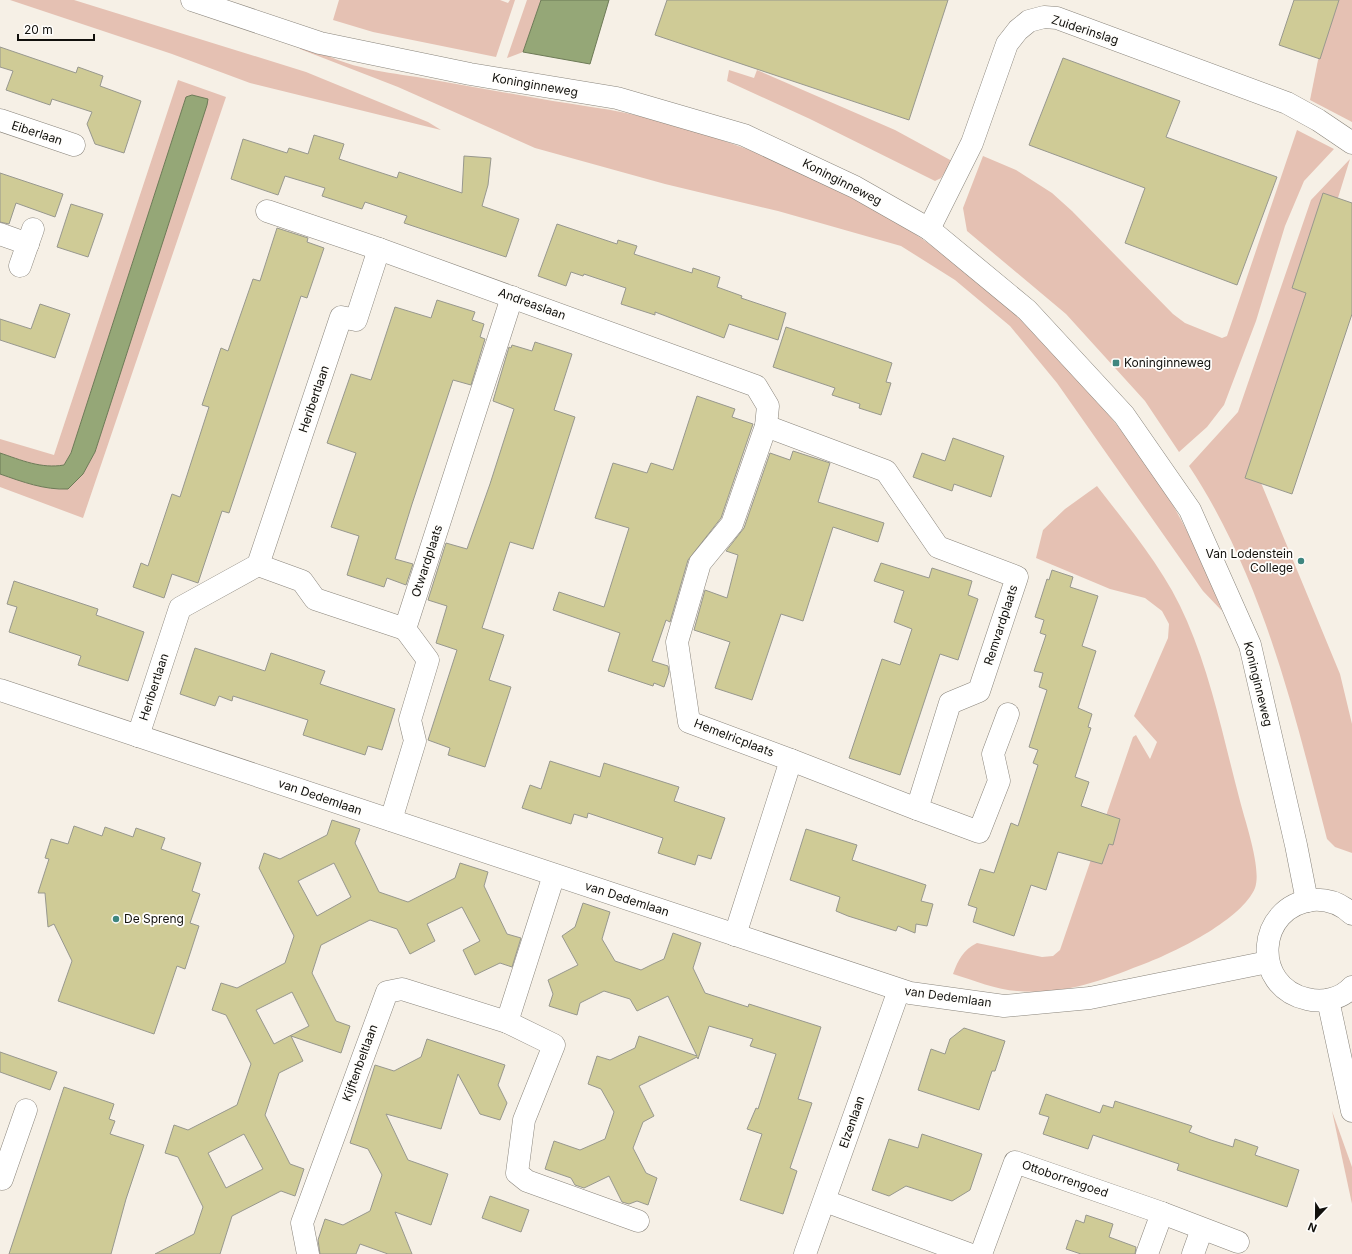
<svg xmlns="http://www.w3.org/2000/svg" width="1352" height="1254" font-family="Inter,sans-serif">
  <rect width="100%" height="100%" fill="#f6f0e6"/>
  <g fill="#e5c1b3">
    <path d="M 10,0 L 74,0 L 306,72 L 428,122 L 441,130 L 250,83 L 172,54 Z"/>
    <path d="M 339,0 L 500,0 L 508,3 L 510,0 L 515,0 L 496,57 L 373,32 L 333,20 Z"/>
    <path d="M 527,0 L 541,0 L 523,52 L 507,58 Z"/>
    <path d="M 1339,0 L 1352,0 L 1352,122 L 1310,100 L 1318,60 Z"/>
    <path d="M 302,45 C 321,52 341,63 361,67 C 379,72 398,74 417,77 C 462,85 507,93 553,101 C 577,105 602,108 626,113 C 733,137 851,185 939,251 C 1032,320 1113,408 1174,507 C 1193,540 1208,576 1222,611 L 1203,591 L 1057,383 L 1010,326 L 955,280 L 901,246 L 778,211 L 665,184 L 535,148 L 398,87 L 300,49 Z"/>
    <path d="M 729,70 L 754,78 L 757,70 L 895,130 L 952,161 L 941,178 L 935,181 L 810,119 L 727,81 Z"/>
    <path d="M 178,80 L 226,97 L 83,518 L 0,487 L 0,474 C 23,482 44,490 68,489 L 83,474 L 95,452 L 208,99 L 192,95 L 186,97 L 71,453 L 64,465 C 41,469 21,460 0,453 L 0,439 L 54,455 Z"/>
    <path d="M 1297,130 L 1334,149 L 1304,181 L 1285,226 L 1256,321 L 1224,405 L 1207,427 L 1179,452 L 1145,401 L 1066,314 L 967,231 L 963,208 L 983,156 L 1016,170 L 1052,193 L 1072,211 L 1173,314 L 1185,323 L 1222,338 L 1227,336 Z"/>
    <path d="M 1350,159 L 1304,308 L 1252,461 L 1340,674 L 1352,724 L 1352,853 L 1335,847 L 1327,839 C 1294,711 1263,578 1189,466 L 1238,412 L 1311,200 Z"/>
    <path d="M 1097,486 C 1130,529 1166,571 1187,621 C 1212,679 1224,741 1240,801 C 1245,821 1262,869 1255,888 C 1242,919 1179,950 1149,962 C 1102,980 1068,995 1017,991 C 997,990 973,980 953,974 C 958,960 963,950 977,943 L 1042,957 L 1053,956 L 1060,950 L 1133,737 L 1136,735 L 1150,759 L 1157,742 L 1134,716 L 1168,638 L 1169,624 L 1162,611 L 1145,598 L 1110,589 L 1036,558 L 1043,530 L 1065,509 Z"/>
    <path d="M 1332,1111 L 1352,1167 L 1352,1204 Z"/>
  </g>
  <g fill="#95a777" stroke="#6d7a57">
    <path d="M 541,0 L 609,0 L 590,64 L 523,52 Z"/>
    <path d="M 192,95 L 208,99 L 207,105 L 95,452 L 83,474 L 68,489 C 44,490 23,482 0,474 L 0,453 C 21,460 41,469 64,465 L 71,453 L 186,97 Z"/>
  </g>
  <g fill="#cfcb96" stroke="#98988e" fill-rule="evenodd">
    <path d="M 667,0 L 948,0 L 909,120 L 655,35 Z"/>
    <path d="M 1294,0 L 1339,0 L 1320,59 L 1279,45 Z"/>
    <path d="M 0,47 L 76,73 L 78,67 L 103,76 L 100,86 L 141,101 L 124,153 L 95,144 L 87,124 L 92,112 L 52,99 L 50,105 L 6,90 L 13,71 L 0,67 Z"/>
    <path d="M 1063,58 L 1180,101 L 1166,137 L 1277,177 L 1237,285 L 1125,243 L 1145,188 L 1029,145 Z"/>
    <path d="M 314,135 L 344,144 L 339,159 L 397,178 L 399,172 L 462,193 L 464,156 L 491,158 L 488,185 L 482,206 L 519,219 L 506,257 L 404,223 L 407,216 L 365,202 L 362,209 L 322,196 L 325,188 L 285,176 L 278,195 L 231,179 L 243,139 L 287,153 L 289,148 L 308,154 Z"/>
    <path d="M 0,173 L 63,194 L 55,217 L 16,203 L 9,224 L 0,222 Z"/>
    <path d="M 1323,193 L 1352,203 L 1352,314 L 1292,494 L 1245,478 L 1306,293 L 1292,288 Z"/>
    <path d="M 71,204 L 103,214 L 88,257 L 57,247 Z"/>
    <path d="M 557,224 L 617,244 L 618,240 L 637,246 L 634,254 L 692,273 L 693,268 L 720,277 L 717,287 L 742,296 L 741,298 L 786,313 L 778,340 L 729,324 L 724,338 L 655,312 L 655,315 L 621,304 L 626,288 L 584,274 L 583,276 L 571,272 L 566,286 L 538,276 Z"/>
    <path d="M 277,228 L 308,238 L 307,242 L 324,248 L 307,298 L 301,296 L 229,513 L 222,511 L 198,583 L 172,574 L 164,598 L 133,587 L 141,563 L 148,566 L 172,494 L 180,497 L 209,407 L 202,405 L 221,348 L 228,351 L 253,279 L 260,281 Z"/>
    <path d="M 437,300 L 475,312 L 472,320 L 484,324 L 480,337 L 485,339 L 471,385 L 453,380 L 412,504 L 395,559 L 413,564 L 406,585 L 387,578 L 384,587 L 347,575 L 359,536 L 331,527 L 356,453 L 327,443 L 351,374 L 371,380 L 395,307 L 431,318 Z"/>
    <path d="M 40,304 L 70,314 L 55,358 L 0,340 L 0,319 L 31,329 Z"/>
    <path d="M 786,327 L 892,363 L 886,382 L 891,383 L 881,415 L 859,408 L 860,404 L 832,395 L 835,388 L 773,367 Z"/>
    <path d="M 535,342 L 572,354 L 554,410 L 575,417 L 533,549 L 510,542 L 482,628 L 504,635 L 489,680 L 511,687 L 485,767 L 448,755 L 450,748 L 428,740 L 457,650 L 436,643 L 447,606 L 428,600 L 446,543 L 467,549 L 490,484 L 514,409 L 493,401 L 509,347 L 511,348 L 512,345 L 532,351 Z"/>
    <path d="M 697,396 L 735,409 L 732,417 L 753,424 L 721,518 L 688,560 L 670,622 L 666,620 L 652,661 L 668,666 L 669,672 L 664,687 L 654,683 L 653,686 L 608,671 L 620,633 L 553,610 L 559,592 L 604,607 L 629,528 L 595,518 L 613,463 L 647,473 L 651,463 L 673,470 Z"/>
    <path d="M 953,438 L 1004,456 L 991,497 L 954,484 L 952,491 L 913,477 L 922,453 L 945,461 Z"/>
    <path d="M 793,451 L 830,463 L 818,502 L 884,523 L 878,542 L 833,527 L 803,621 L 781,614 L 752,700 L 715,688 L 730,642 L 694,630 L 705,590 L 727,598 L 738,555 L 726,551 L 744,528 L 770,453 L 790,460 Z"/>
    <path d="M 881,563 L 929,578 L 932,568 L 972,581 L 968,595 L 978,599 L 958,660 L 940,654 L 900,775 L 849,758 L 882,659 L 900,665 L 912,629 L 894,622 L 904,591 L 874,581 Z"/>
    <path d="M 1052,570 L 1073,577 L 1070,587 L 1098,596 L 1082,646 L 1096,651 L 1078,708 L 1092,714 L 1088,727 L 1091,728 L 1075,777 L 1089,782 L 1081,806 L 1120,819 L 1113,845 L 1109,844 L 1102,864 L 1058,852 L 1046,890 L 1031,885 L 1014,936 L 973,922 L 977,908 L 968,905 L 980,869 L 994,873 L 1011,823 L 1018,826 L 1038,765 L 1033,763 L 1038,750 L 1029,747 L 1047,690 L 1039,687 L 1043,673 L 1034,671 L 1046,635 L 1040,633 L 1044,620 L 1035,617 L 1047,579 L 1049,580 Z"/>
    <path d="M 14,581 L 98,609 L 96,615 L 144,632 L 128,681 L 78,665 L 81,656 L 9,632 L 17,607 L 7,604 Z"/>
    <path d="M 195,648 L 265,671 L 271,653 L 325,671 L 320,684 L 395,709 L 382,750 L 368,746 L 365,755 L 303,735 L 308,720 L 233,696 L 232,701 L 219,696 L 215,706 L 180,694 Z"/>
    <path d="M 550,761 L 600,777 L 604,763 L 679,787 L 674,801 L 725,818 L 711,859 L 698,855 L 695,865 L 658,853 L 663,838 L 588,813 L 587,818 L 574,814 L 571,824 L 522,808 L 530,785 L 541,789 Z"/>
    <path d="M 332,820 L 360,829 L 355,843 L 379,892 L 408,902 L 455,878 L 460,863 L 488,872 L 484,886 L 507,934 L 521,938 L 512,967 L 500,963 L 475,975 L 463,950 L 480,941 L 462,907 L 427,924 L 435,941 L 410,954 L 397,929 L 370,920 L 321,945 L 312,973 L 336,1021 L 350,1026 L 341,1053 L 291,1036 L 303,1061 L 279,1073 L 265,1115 L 290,1164 L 304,1169 L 295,1196 L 281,1191 L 232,1216 L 220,1254 L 155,1254 L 194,1234 L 203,1207 L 178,1157 L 165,1153 L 174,1125 L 188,1130 L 237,1105 L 251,1064 L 226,1015 L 212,1010 L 221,983 L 237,988 L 285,963 L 294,936 L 259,868 L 264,853 L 280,859 L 327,835 ZM 334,863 L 351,897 L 317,916 L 298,881 ZM 292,992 L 309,1026 L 274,1044 L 256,1010 ZM 244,1134 L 263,1169 L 226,1188 L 208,1153 Z"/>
    <path d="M 74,826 L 102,836 L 105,827 L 133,837 L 136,828 L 165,838 L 161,849 L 201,863 L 192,891 L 200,894 L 190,923 L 199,926 L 185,969 L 177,966 L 154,1034 L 58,1001 L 72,961 L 54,924 L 48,927 L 45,893 L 38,893 L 49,859 L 45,858 L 51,839 L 68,844 Z"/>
    <path d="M 806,829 L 857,845 L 852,860 L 926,885 L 921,901 L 933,904 L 927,926 L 916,924 L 915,933 L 898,926 L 896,931 L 848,916 L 836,911 L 840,897 L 790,880 Z"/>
    <path d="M 583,903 L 610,912 L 602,939 L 615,961 L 641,970 L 653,964 L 664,959 L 673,933 L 701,943 L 693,968 L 705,993 L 748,1007 L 749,1004 L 821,1027 L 798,1099 L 812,1103 L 790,1168 L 797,1171 L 783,1214 L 740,1200 L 762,1134 L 747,1129 L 756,1108 L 758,1109 L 776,1054 L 750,1046 L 753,1039 L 709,1026 L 698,1059 L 697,1057 L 639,1086 L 654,1116 L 643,1122 L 633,1148 L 646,1173 L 657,1178 L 648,1205 L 637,1201 L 629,1204 L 622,1202 L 609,1176 L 584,1188 L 575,1185 L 571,1178 L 545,1169 L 554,1141 L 580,1150 L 605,1139 L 614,1112 L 601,1089 L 588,1084 L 597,1056 L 610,1060 L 635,1048 L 639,1036 L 697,1056 L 668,996 L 637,1011 L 630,999 L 604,991 L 580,1003 L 577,1015 L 549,1006 L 553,994 L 548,980 L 578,965 L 562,936 L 575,927 Z"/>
    <path d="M 964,1028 L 1005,1041 L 995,1071 L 992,1071 L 979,1110 L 918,1090 L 931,1049 L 945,1054 L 950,1039 Z"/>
    <path d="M 427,1039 L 505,1065 L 498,1085 L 507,1103 L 500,1120 L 480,1114 L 458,1074 L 441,1129 L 386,1114 L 408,1160 L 448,1174 L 431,1225 L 395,1212 L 412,1254 L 388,1254 L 360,1244 L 356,1254 L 320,1254 L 318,1240 L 325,1219 L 343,1225 L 370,1211 L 382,1175 L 368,1149 L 350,1143 L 375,1065 L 394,1071 L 421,1057 Z"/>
    <path d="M 0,1052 L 57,1072 L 50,1090 L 0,1072 Z"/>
    <path d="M 64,1087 L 114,1104 L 109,1119 L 115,1121 L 110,1134 L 144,1145 L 126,1199 L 111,1254 L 9,1254 Z"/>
    <path d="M 1046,1094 L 1100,1113 L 1103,1105 L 1113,1108 L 1115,1101 L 1192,1126 L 1189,1132 L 1211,1140 L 1233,1147 L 1235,1139 L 1258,1147 L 1255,1155 L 1299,1170 L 1287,1207 L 1177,1170 L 1179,1164 L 1093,1135 L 1088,1149 L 1043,1134 L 1049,1117 L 1039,1114 Z"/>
    <path d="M 922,1134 L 982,1154 L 970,1190 L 952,1201 L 906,1186 L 889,1196 L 872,1190 L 889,1139 L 918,1148 Z"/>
    <path d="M 490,1196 L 529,1210 L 521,1232 L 482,1218 Z"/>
    <path d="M 1086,1215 L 1113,1224 L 1109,1237 L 1136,1247 L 1135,1254 L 1081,1254 L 1066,1249 L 1076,1220 L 1084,1223 Z"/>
  </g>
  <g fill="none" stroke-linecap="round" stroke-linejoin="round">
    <g stroke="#8a857c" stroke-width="23">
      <g id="minor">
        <path d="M 0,120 L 74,145"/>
        <path d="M 267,211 L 379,249 L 756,386 L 768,406 L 766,426 L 732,524 L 700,563 L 677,642 L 689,722 L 791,760 L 735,935"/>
        <path d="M 929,229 L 972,143 L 1007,44 L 1018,30 L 1029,21 L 1044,17 L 1057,18 L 1287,103 L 1318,120 L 1352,143"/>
        <path d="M 0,234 L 28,244"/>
        <path d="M 379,249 L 356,320 L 341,317 L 258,565 L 302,581 L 315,599 L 405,629"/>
        <path d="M 20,266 L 33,229"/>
        <path d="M 766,426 L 886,471 L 938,547 L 1017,577 L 979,691 L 950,703 L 917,809 L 979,832 L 999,781 L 993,754 L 1008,714"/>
        <path d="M 405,629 L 512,297"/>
        <path d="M 0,690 L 910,993 L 1004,1006 L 1090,998 L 1268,962"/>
        <path d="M 138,736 L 180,608 L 258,565"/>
        <path d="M 791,760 L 917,809"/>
        <path d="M 391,820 L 415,741 L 410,720 L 428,660 L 405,629"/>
        <path d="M 507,1022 L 554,875"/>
        <path d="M 2,1179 L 26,1110"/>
        <path d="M 825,1201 L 969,1254"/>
        <path d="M 308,1254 L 302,1223 L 387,992 L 402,989 L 507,1022 L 554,1045 L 524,1120 L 517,1173 L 527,1181 L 638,1221"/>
        <path d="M 805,1254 L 899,990"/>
        <path d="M 981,1254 L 1015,1162 L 1162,1213 L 1238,1242"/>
        <path d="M 1147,1254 L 1162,1213"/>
        <path d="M 1193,1254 L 1202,1229"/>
      </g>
    </g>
    <g stroke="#8a857c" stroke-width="23">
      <g id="secondary">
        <path d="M 192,0 L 320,43 L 470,74 L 617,98 L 744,135 L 855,187 L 929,229 L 1027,310 L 1124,415 L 1190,510 L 1250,645 L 1296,845 L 1307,901"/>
        <path d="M 1352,914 C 1341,904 1327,899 1313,900 C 1256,906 1251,987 1307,999 C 1323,1003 1341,999 1352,987"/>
        <path d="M 1328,1000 L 1352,1111"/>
      </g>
    </g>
    <use href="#minor" stroke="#fff" stroke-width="22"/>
    <use href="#secondary" stroke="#fff" stroke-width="22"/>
  </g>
  <g fill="#3f867f" stroke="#fffefc" stroke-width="1.5">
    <rect x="1112" y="359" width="8" height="8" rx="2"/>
    <circle cx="1301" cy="561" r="4"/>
    <circle cx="116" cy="919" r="4"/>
  </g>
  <g text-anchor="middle" stroke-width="3.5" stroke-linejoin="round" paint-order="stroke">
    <g font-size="12" fill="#11100c" stroke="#fffefc">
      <text transform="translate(1085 30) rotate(18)" y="4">Zuiderinslag</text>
      <text transform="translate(535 85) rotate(10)" y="4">Koninginneweg</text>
      <text transform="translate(37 133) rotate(18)" y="4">Eiberlaan</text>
      <text transform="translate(842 182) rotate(27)" y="4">Koninginneweg</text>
      <text transform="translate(532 304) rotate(20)" y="4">Andreaslaan</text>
      <text transform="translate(314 399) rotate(-71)" y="4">Heribertlaan</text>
      <text transform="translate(427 561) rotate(-72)" y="4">Otwardplaats</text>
      <text transform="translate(1001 625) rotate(-72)" y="4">Remvardplaats</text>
      <text transform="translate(1258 684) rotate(76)" y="4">Koninginneweg</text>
      <text transform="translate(154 687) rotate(-72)" y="4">Heribertlaan</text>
      <text transform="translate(734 738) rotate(21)" y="4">Hemelricplaats</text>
      <text transform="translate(320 797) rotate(19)" y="4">van Dedemlaan</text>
      <text transform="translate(627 899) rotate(18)" y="4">van Dedemlaan</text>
      <text transform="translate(948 997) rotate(8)" y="4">van Dedemlaan</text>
      <text transform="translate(360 1063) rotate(-70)" y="4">Kijftenbeltlaan</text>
      <text transform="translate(852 1122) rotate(-71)" y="4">Elzenlaan</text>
      <text transform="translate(1065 1179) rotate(19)" y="4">Ottoborrengoed</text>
    </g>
    <g font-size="12" fill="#11100c" stroke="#fffefc" text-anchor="start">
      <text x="1124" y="367">Koninginneweg</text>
      <text x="1293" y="558" text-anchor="end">Van Lodenstein<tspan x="1293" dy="14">College</tspan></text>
      <text x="124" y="923">De Spreng</text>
    </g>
  </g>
  <g transform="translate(1316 1218) rotate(202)" stroke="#fffefc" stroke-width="3" paint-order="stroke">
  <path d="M0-3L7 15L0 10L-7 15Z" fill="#11100c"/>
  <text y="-6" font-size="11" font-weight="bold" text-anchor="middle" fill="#11100c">N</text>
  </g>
  <path d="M18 34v6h76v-6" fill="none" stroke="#11100c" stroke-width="2"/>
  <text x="24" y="34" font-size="12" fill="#11100c" stroke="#fffefc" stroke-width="3" paint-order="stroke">20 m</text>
</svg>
